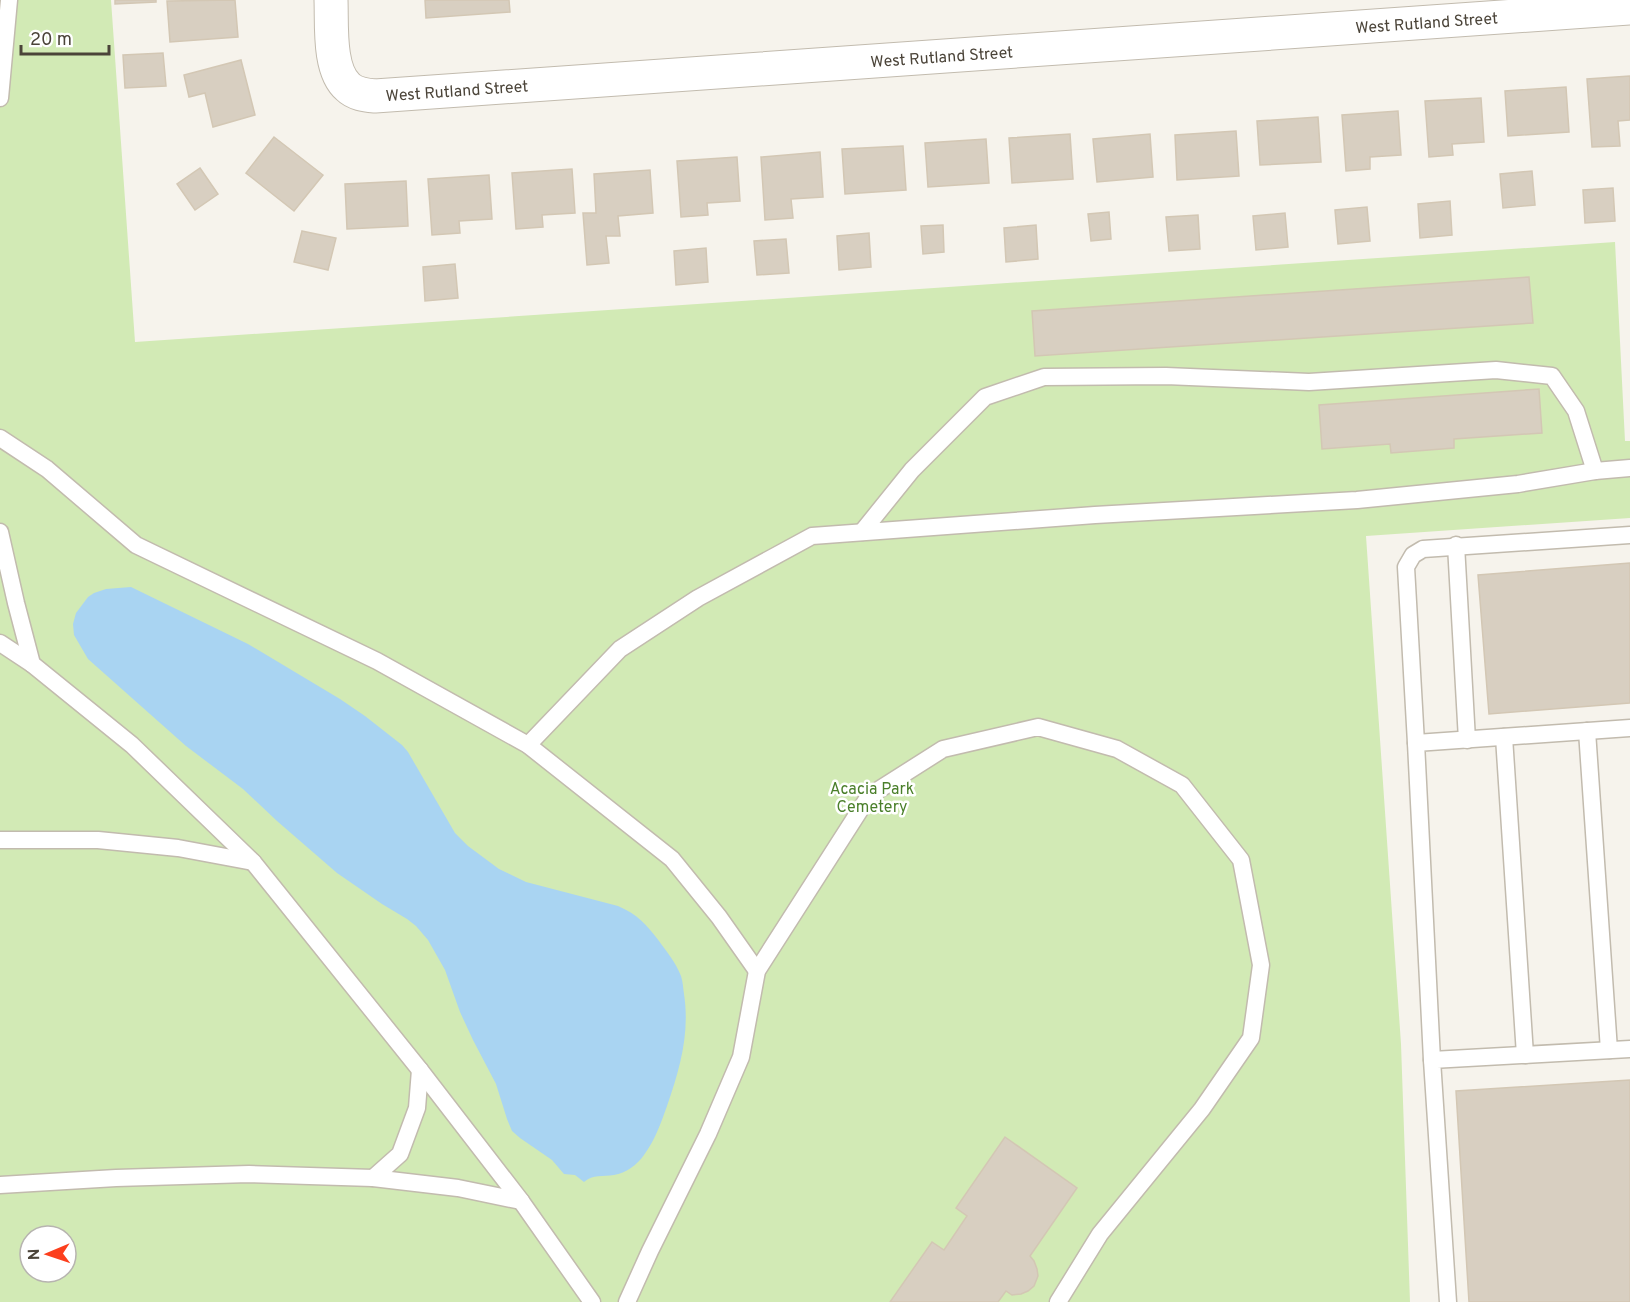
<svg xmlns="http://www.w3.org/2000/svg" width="1630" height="1302" font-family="Overpass,sans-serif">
  <rect width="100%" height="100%" fill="#f6f3ec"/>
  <path fill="#d2eab5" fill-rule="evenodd" d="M 0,0 L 111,0 L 135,342 L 1615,242 L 1625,441 L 1630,441 L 1630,518 L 1366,536 L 1401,1044 L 1410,1302 L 0,1302 ZM 30,1236 L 66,1236 L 66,1272 L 30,1272 Z"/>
  <path fill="#a9d4f2" d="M 131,587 L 248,644 L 340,699 L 365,716 L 402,745 L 408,752 L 455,833 L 468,846 L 499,869 L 526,882 L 618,906 C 637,914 647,925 659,941 C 667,952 676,963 681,976 C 683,982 683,988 684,994 C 690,1033 680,1069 667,1106 C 661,1123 655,1140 644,1155 C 637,1165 626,1173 614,1175 C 603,1177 593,1174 584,1182 L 575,1175 L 564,1174 L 552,1160 L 520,1138 L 512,1131 L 507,1119 L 496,1084 L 473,1040 L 460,1012 L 445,970 L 428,940 L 416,926 L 407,919 L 382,904 L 337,873 L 277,821 L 243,789 L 186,746 L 88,659 L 74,635 L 73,624 L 76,613 L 88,597 L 94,593 L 106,589 Z"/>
  <g fill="#d8cfc1" stroke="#d3c7b4" stroke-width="1.5">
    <path d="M 115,0 L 156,0 L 156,2 L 115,4 Z"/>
    <path d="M 235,0 L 238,37 L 170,42 L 167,1 Z"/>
    <path d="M 425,0 L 509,0 L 510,12 L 426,18 Z"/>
    <path d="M 163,53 L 166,86 L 125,88 L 123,55 Z"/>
    <path d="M 241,60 L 255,115 L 213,127 L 205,93 L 189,97 L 184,75 Z"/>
    <path d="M 1630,76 L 1630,120 L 1618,121 L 1620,146 L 1592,147 L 1587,79 Z"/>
    <path d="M 1566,87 L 1569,132 L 1508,136 L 1505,91 Z"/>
    <path d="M 1481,98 L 1484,142 L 1452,144 L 1453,155 L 1429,157 L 1425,101 Z"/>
    <path d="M 1398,111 L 1401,155 L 1370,157 L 1370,169 L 1346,171 L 1342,115 Z"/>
    <path d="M 1318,117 L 1321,162 L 1260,165 L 1257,121 Z"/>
    <path d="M 1236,131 L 1239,176 L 1177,180 L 1175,135 Z"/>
    <path d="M 1070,134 L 1073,179 L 1012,183 L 1009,138 Z"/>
    <path d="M 1150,134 L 1153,177 L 1097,182 L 1093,139 Z"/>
    <path d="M 274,137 L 323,175 L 294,211 L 246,173 Z"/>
    <path d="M 986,139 L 989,183 L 928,187 L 925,143 Z"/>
    <path d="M 903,146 L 906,190 L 845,194 L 842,149 Z"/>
    <path d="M 820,152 L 823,197 L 791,199 L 793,218 L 765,220 L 761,157 Z"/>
    <path d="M 737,157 L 740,201 L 707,203 L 708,215 L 681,217 L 677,161 Z"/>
    <path d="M 200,168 L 218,194 L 195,210 L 177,184 Z"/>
    <path d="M 572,169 L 575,213 L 542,215 L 543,227 L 516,229 L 512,173 Z"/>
    <path d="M 650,170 L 653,213 L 618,216 L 620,236 L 606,236 L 609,263 L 587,265 L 583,213 L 596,213 L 594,174 Z"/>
    <path d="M 1532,171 L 1535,205 L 1503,208 L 1500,174 Z"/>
    <path d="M 489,175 L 492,219 L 459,221 L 460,233 L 432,235 L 428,179 Z"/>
    <path d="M 406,181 L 408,226 L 347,229 L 345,184 Z"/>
    <path d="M 1613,188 L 1615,221 L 1585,223 L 1583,190 Z"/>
    <path d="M 1450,201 L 1452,235 L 1420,238 L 1418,204 Z"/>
    <path d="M 1367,207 L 1370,241 L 1338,244 L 1335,210 Z"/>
    <path d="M 1109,212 L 1111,239 L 1091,241 L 1088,214 Z"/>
    <path d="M 1285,213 L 1288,247 L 1256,250 L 1253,216 Z"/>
    <path d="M 1198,215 L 1200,249 L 1169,251 L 1166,217 Z"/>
    <path d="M 943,225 L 944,252 L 923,254 L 921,226 Z"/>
    <path d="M 1036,225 L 1038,259 L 1006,262 L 1004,228 Z"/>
    <path d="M 302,231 L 336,238 L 328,270 L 294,262 Z"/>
    <path d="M 869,233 L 871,267 L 839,270 L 837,236 Z"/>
    <path d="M 786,239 L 789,273 L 757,275 L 754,241 Z"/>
    <path d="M 706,248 L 708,282 L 676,285 L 674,251 Z"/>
    <path d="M 455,264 L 458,298 L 425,301 L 423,267 Z"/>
    <path d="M 1529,277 L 1533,323 L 1035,356 L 1032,311 Z"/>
    <path d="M 1539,389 L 1542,433 L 1454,439 L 1454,448 L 1391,453 L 1390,444 L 1322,449 L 1319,405 Z"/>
    <path d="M 1630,563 L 1630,703 L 1489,714 L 1478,575 Z"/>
    <path d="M 1630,1080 L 1630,1302 L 1469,1302 L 1456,1091 Z"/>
    <path d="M 1005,1137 L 1077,1188 L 1030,1256 L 1034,1261 L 1037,1269 L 1038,1276 L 1034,1286 L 1028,1291 L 1021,1294 L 1012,1295 L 1006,1291 L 998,1302 L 890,1302 L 932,1242 L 944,1250 L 967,1216 L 956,1208 Z"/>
  </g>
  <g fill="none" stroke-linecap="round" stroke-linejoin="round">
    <g stroke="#c2bbae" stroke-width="19">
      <g id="service">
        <path d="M 0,98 L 9,0"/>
        <path d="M 0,438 L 47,469 L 136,545 L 377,661 L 528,745 L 672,859 L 719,917 L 757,971"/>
        <path d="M 0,532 L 16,603 L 32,664 L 132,745 L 253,862 L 420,1070 L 521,1201 L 592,1302"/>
        <path d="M 862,532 L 912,470 L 985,397 L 1044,377 L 1166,376 L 1309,382 L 1496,370 L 1552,376 L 1576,411 L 1595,471"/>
        <path d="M 1456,545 L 1467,740"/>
        <path d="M 0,643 L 32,664"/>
        <path d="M 1587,731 L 1609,1050"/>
        <path d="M 1504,737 L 1525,1055"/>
        <path d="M 1416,743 L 1406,567 L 1413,555 L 1423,549 L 1630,535"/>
        <path d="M 528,745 L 620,649 L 698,598 L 812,536 L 1095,515 L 1357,500 L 1518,484 L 1595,471 L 1630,468"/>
        <path d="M 0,840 L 98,840 L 178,848 L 253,862"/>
        <path d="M 1432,1060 L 1416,743 L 1630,728"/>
        <path d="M 373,1178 L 400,1154 L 417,1108 L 420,1070"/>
        <path d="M 0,1185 L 116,1178 L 249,1174 L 373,1178 L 458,1188 L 521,1201"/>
        <path d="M 627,1302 L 650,1251 L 708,1134 L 741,1057 L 757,971 L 869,796 L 943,749 L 1038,727 L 1117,749 L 1182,785 L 1241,860 L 1261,965 L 1251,1038 L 1202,1109 L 1100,1234 L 1058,1302"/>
        <path d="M 1448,1302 L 1432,1060 L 1630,1049"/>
      </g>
    </g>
    <g stroke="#c2bbae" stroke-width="35">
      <g id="minor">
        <path id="s1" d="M 331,0 C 332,24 328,70 348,87 C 355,94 365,95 375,96 L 1630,8"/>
      </g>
    </g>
    <use href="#service" stroke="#fff" stroke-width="16"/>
    <use href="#minor" stroke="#fff" stroke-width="33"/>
  </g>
  <g text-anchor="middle" stroke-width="5" stroke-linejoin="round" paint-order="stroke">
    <g font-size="16" fill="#4b4439" stroke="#fff">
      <text dy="6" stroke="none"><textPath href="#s1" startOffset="1174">West Rutland Street</textPath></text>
      <text dy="6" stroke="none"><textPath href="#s1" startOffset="688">West Rutland Street</textPath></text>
      <text dy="6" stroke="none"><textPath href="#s1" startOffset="202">West Rutland Street</textPath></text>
    </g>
    <g font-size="16" fill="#4a7f2a" stroke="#fff">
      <text x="872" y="794">Acacia Park<tspan x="872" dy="18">Cemetery</tspan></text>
    </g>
  </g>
  <g transform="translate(48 1254) rotate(268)"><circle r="28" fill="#ffffff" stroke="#b7b4b0" stroke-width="1.5"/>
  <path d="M0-4.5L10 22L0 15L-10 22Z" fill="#fc3f1d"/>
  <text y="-9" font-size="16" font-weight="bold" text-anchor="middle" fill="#4b4439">N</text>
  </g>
  <path d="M21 45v9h88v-9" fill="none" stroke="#4b4439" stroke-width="3"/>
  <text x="30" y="45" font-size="18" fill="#4b4439" stroke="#ffffff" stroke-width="4.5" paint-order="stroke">20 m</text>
</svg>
